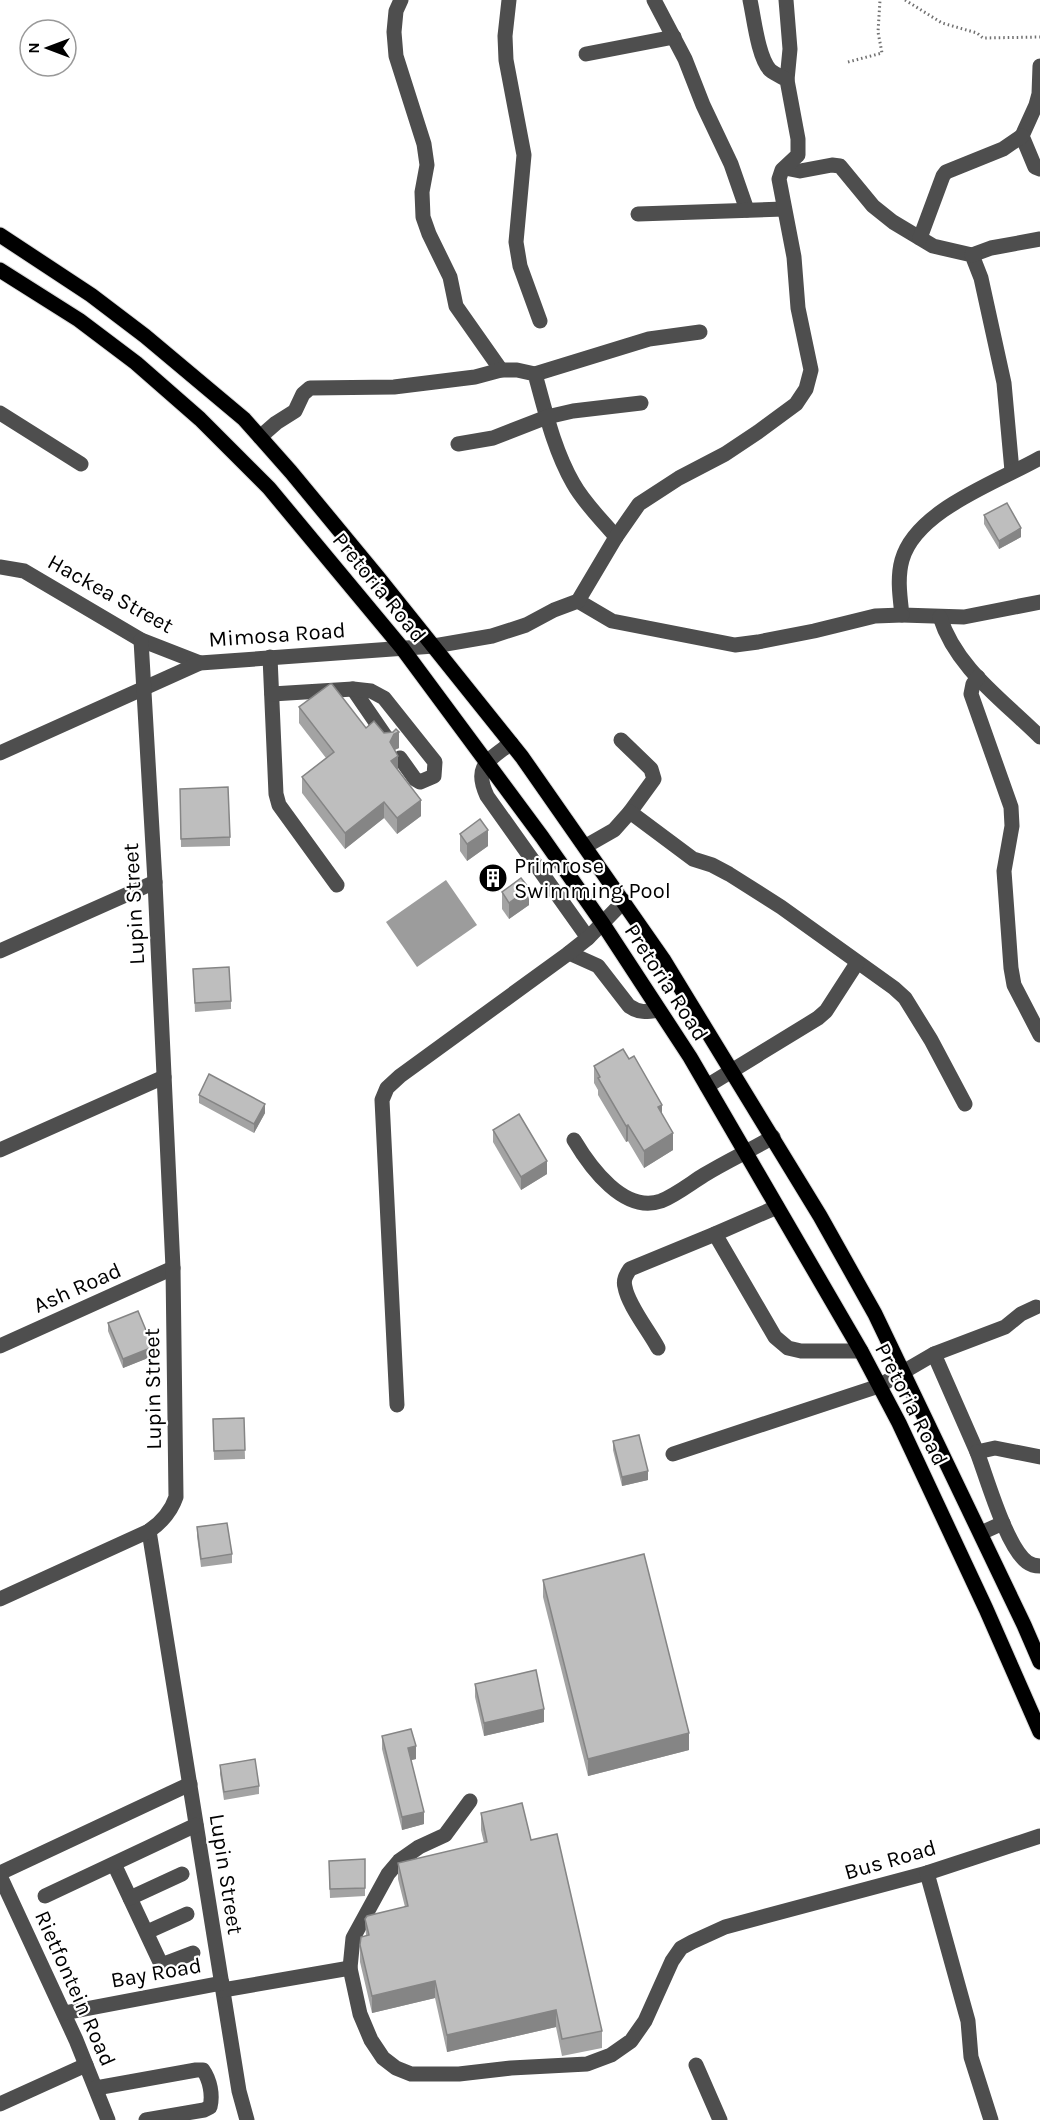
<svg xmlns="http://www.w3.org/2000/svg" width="1040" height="2120" font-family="Karla,sans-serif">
  <rect width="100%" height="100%" fill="#fff"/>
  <path fill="#9c9c9c" d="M 446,880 L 477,925 L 417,967 L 386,922 Z"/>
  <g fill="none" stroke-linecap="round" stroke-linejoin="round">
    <g stroke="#dbdbdb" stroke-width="17">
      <g id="major">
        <path d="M 0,235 L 91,295 L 145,336 L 244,419 L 291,472 L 377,576 L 522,757 L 663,959 L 820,1216 L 875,1314 L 1024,1625 L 1040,1662"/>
        <path d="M 0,270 L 79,320 L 136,363 L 200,419 L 269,488 L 402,648 L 542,837 L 603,924 L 690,1057 L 861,1351 L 899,1423 L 986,1609 L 1040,1732"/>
      </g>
    </g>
    <g stroke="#707070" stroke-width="3" stroke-dasharray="1.5 3" stroke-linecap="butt">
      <path d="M 905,0 L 942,23 L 977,33 L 983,38 L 1040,37"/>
      <path d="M 848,62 L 882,53 L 878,32 L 880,0"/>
    </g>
    <g stroke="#4e4e4e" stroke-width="15">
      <path d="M 401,0 L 396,11 L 394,32 L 396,56 L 424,144 L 427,165 L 422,192 L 423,217 L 429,234 L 450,277 L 456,306 L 501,370"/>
      <path d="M 509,0 L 505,36 L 506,60 L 524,155 L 516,242 L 520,266 L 540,321"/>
      <path d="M 654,0 L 685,59 L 703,105 L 731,164 L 747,210"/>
      <path d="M 786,0 L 790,49 L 787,80"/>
      <path d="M 586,54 L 674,37"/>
      <path d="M 1040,66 L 1039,94 L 1036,105 L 1022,136 L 1035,167 L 1040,169"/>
      <path d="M 785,168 L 800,171 L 832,165 L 840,166 L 873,206 L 893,222 L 933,246 L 972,255 L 981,278 L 1004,383 L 1012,471"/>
      <path d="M 638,214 L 784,209"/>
      <path d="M 920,238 L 943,176 L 946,172 L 1003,149 L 1022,136"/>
      <path d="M 972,255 L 991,248 L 1040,239"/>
      <path d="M 535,374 L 649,339 L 700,332"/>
      <path d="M 0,413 L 81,464"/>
      <path d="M 260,437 L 276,423 L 295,411 L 303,394 L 310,388 L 394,387 L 475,377 L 501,370 L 517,370 L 535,374 C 545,410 554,450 573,483 C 584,503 601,519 616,537"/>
      <path d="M 458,444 L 493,438 L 547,417 L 573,411 L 641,403"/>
      <path d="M 1040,458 C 998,482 916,510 902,560 C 897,578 900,597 902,615 L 964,617 L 1040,602"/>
      <path d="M 0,567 L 24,571 L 141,640 L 200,663"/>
      <path d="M 578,601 L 612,621 L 735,645 L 758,642 L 814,631 L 875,616 L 902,615"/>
      <path d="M 940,617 C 956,668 1003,700 1040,737"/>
      <path d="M 270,657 L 276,794 L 279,805 L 337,885"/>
      <path d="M 978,677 L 973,684 L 971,694 L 1011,807 L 1012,826 L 1004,871 L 1011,968 L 1014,985 L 1040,1035"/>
      <path d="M 353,689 L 388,740"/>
      <path d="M 272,694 L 353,689 L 371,691 L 384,698 L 435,762 L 434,776 L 420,782 L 415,779 L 400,758"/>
      <path d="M 621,740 L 651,769 L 654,779 L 630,812"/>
      <path d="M 511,743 C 488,761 473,766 487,796 L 588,938"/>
      <path d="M 0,753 L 200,663 L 434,646 L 492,636 L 526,625 L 554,610 L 578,601 L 616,537 L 639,504 L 679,478 L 725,454 L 758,432 L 796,404 L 806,389 L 811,370 L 798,308 L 794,257 L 779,179 L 782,170 L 798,155 L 798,139 L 787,80 C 782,77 775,74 770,70 C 758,57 754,18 750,0"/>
      <path d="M 586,846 L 614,830 L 630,812 L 693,859 L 712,865 L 729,874 L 781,907 L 894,988 L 905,998 L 931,1040 L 965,1104"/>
      <path d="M 0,951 L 155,882"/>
      <path d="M 569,953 L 598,966 L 629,1006 C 639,1013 646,1012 658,1010"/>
      <path d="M 707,1086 L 818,1018 L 826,1011 L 857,963"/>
      <path d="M 574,1140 C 590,1167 624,1214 661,1201 C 676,1195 691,1183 704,1175 C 727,1161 751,1150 773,1137"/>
      <path d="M 0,1150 L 164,1077"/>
      <path d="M 777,1207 L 715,1234 L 775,1337 L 788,1348 L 801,1351 L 861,1351"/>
      <path d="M 0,1346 L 173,1268"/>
      <path d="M 658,1348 C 649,1331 628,1305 625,1287 C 623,1280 626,1275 630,1269 L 715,1234"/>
      <path d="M 934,1354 L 977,1452 L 995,1448 L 1040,1457"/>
      <path d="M 397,1405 L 382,1100 L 387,1088 L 400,1076 L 569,953 L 588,938 L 624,901"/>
      <path d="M 977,1452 C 987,1478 1006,1546 1027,1562 C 1031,1565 1035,1566 1040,1566"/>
      <path d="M 673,1454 L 879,1386 L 934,1354 L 1005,1327 L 1021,1314 L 1036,1307"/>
      <path d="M 149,1531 L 239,2091 L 247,2120"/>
      <path d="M 981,1533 L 1003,1523"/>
      <path d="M 0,1599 L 149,1531 C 162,1522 171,1512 176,1497 L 173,1268 L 155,882 L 141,640"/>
      <path d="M 470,1801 L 445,1835 L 419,1847 L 399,1861 L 388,1874 L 353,1938 L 350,1968 L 360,2014 L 371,2040 L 383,2058 L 396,2068 L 411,2074 L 459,2074 L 511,2068 L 587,2064 L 611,2055 L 631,2041 L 645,2021 L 672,1961 L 681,1948 L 692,1942 L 725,1927 L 927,1873 L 1040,1836"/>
      <path d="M 114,1864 L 160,1962 L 164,1964 L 193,1953"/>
      <path d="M 0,1873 L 190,1784"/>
      <path d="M 927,1873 L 968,2021 L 971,2057 L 991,2120"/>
      <path d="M 0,1876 L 76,2040 L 108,2120"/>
      <path d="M 45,1896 L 196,1825"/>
      <path d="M 130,1898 L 182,1874"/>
      <path d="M 147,1932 L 187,1914"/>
      <path d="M 223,1990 L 350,1968"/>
      <path d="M 64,2013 L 222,1983"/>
      <path d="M 696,2065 L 720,2120"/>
      <path d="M 96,2088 L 196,2070 L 203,2070 C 210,2080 213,2095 210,2107 L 204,2110 L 146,2120"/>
      <path d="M 0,2104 L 86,2065"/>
    </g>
    <use href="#major" stroke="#000" stroke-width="15"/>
  </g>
  <g fill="#a3a3a3">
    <path d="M 984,515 L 1021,537 L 999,549 L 984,524 Z"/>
    <path d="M 299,707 L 384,733 L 399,748 L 395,750 L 398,770 L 421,816 L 397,834 L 384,818 L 345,849 L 302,793 L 302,777 L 326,758 L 299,723 Z"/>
    <path d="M 180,789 L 230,837 L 230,846 L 181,847 Z"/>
    <path d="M 460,834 L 488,846 L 467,861 L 460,851 Z"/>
    <path d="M 502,892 L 529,905 L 509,919 L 502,909 Z"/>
    <path d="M 193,969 L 231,1001 L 231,1009 L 195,1012 Z"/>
    <path d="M 594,1066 L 662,1115 L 673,1150 L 644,1168 L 628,1141 L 626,1142 L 598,1095 L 598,1090 L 594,1083 Z"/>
    <path d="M 199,1095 L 265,1113 L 254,1133 L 199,1103 Z"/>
    <path d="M 493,1130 L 547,1174 L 521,1190 L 493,1142 Z"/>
    <path d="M 108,1323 L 153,1356 L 123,1368 L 108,1331 Z"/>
    <path d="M 244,1418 L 245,1459 L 214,1460 L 213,1419 Z"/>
    <path d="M 613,1441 L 648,1480 L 622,1486 L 613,1450 Z"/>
    <path d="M 197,1527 L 232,1554 L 232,1563 L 201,1567 L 197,1536 Z"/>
    <path d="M 543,1580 L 689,1750 L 588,1776 L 543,1597 Z"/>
    <path d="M 475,1684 L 544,1722 L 484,1736 L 475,1697 Z"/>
    <path d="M 382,1736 L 416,1759 L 411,1760 L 424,1824 L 402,1830 L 382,1749 Z"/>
    <path d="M 220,1765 L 259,1786 L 259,1794 L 224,1800 L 220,1774 Z"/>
    <path d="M 481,1813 L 531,1840 L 602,2031 L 602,2048 L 562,2056 L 556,2027 L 447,2052 L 435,1998 L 372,2013 L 360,1962 L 360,1945 L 366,1936 L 365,1919 L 405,1907 L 398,1879 L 398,1863 L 484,1843 L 481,1830 Z"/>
    <path d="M 365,1859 L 365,1896 L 330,1898 L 329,1870 Z"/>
  </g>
  <g fill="#858585">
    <path d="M 1021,528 L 1021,537 L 999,549 L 999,541 Z"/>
    <path d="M 399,732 L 399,748 L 394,750 L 390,742 L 394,734 Z"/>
    <path d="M 398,756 L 398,772 L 391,761 Z"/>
    <path d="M 421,800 L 421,816 L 397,834 L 397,818 Z"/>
    <path d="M 384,802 L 384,818 L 345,849 L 345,833 Z"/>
    <path d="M 488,830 L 488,846 L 467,861 L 467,844 Z"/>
    <path d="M 529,888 L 529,905 L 509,919 L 509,903 Z"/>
    <path d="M 265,1104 L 265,1113 L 254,1133 L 254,1124 Z"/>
    <path d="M 662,1105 L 662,1121 L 658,1107 Z"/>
    <path d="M 628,1125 L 628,1141 L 626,1142 L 626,1126 Z"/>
    <path d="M 673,1133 L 673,1150 L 644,1168 L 644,1151 Z"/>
    <path d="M 547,1161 L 547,1174 L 521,1190 L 521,1177 Z"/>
    <path d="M 153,1347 L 153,1356 L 123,1368 L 123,1359 Z"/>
    <path d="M 648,1471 L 648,1480 L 622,1486 L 622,1477 Z"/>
    <path d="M 544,1709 L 544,1722 L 484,1736 L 484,1723 Z"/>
    <path d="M 689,1733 L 689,1750 L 588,1776 L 588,1759 Z"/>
    <path d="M 416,1746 L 416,1759 L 408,1761 L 408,1748 Z"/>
    <path d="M 424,1812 L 424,1824 L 402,1830 L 402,1817 Z"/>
    <path d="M 435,1981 L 435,1998 L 372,2013 L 372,1996 Z"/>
    <path d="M 556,2010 L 556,2027 L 447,2052 L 447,2035 Z"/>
  </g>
  <g fill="#bebebe" stroke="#858585" stroke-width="1.5">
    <path d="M 1007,503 L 1021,528 L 999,541 L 984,515 Z"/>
    <path d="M 330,684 L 332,684 L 366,728 L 374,721 L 384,733 L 393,732 L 396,729 L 399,732 L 394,734 L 390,742 L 398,756 L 391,761 L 421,800 L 397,818 L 384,802 L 345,833 L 302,777 L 334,752 L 299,707 Z"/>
    <path d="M 228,787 L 230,837 L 181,839 L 180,789 Z"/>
    <path d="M 480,819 L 488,830 L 467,844 L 460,834 Z"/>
    <path d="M 521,878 L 529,888 L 509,903 L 502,892 Z"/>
    <path d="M 229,967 L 231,1001 L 195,1003 L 193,969 Z"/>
    <path d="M 623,1049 L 629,1059 L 634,1056 L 662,1105 L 658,1107 L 673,1133 L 644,1151 L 628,1125 L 626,1126 L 598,1078 L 600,1077 L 594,1066 Z"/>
    <path d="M 209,1074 L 265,1104 L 254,1124 L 199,1095 Z"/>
    <path d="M 519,1114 L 547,1161 L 521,1177 L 493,1130 Z"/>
    <path d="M 138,1311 L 153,1347 L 123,1359 L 108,1323 Z"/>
    <path d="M 244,1418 L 245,1450 L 214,1451 L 213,1419 Z"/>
    <path d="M 639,1435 L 648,1471 L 622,1477 L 613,1441 Z"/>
    <path d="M 227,1523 L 232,1554 L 201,1559 L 197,1527 Z"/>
    <path d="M 644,1554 L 689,1733 L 588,1759 L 543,1580 Z"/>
    <path d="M 536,1670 L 544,1709 L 484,1723 L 475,1684 Z"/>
    <path d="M 411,1729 L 416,1746 L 408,1748 L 424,1812 L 402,1817 L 382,1736 Z"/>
    <path d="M 255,1759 L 259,1786 L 224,1792 L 220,1765 Z"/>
    <path d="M 522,1803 L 531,1840 L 557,1834 L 602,2031 L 562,2039 L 556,2010 L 447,2035 L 435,1981 L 372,1996 L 360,1945 L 361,1937 L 369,1935 L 365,1919 L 367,1916 L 408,1906 L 398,1863 L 487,1842 L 481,1813 Z"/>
    <path d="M 365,1859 L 365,1888 L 330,1889 L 329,1861 Z"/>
  </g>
  <defs>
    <g id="building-disc" transform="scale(1.5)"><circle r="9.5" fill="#000" stroke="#fff"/><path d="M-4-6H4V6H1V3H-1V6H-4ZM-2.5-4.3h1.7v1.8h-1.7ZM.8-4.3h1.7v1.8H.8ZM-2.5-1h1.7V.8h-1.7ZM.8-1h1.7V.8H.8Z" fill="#fff"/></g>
  </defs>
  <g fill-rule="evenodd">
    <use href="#building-disc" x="493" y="878"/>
  </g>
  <g text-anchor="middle" stroke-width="4.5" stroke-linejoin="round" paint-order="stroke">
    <g font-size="22" fill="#000" stroke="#fff">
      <text transform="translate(380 587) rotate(51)" y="8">Pretoria Road</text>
      <text transform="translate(111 593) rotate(29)" y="8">Hackea Street</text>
      <text transform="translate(277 634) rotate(-4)" y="8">Mimosa Road</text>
      <text transform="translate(133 904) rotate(-93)" y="8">Lupin Street</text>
      <text transform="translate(667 982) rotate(57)" y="8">Pretoria Road</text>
      <text transform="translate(77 1287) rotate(-24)" y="8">Ash Road</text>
      <text transform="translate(152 1389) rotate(-91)" y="8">Lupin Street</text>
      <text transform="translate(912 1404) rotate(63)" y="8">Pretoria Road</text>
      <text transform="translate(890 1859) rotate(-16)" y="8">Bus Road</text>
      <text transform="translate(227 1874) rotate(81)" y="8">Lupin Street</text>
      <text transform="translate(156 1972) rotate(-10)" y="8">Bay Road</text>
      <text transform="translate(76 1988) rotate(66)" y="8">Rietfontein Road</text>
    </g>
    <g font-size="22" fill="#000" stroke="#fff" text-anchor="start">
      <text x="514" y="873">Primrose<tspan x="514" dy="25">Swimming Pool</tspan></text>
    </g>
  </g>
  <g transform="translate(48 48) rotate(270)"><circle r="28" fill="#ffffff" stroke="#999999" stroke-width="1.5"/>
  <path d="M0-4.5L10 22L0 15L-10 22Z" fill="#000000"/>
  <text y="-9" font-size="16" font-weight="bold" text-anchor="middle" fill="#000000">N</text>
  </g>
</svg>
